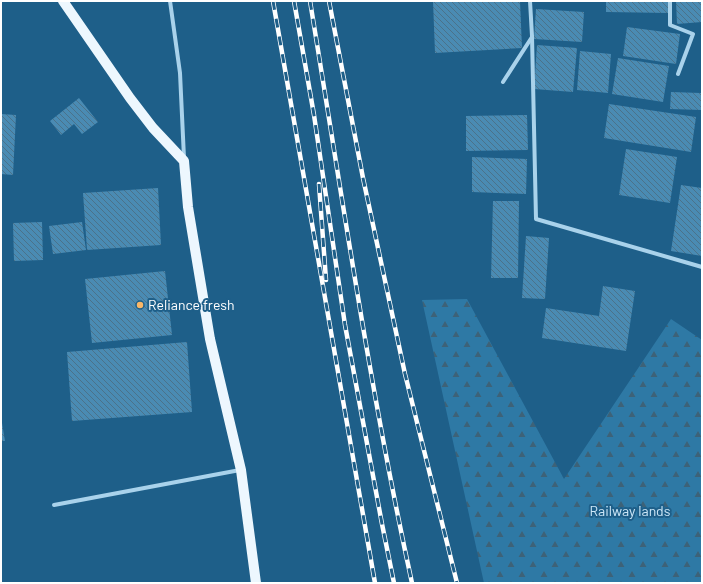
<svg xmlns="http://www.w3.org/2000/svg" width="703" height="584" font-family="Barlow,sans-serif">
  <defs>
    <pattern id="forest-firs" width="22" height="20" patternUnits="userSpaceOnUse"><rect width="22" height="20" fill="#2e79a5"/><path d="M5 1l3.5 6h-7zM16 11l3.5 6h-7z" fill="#3d6278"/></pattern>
    <pattern id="building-back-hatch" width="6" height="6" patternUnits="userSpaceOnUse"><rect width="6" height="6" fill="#4a8bb3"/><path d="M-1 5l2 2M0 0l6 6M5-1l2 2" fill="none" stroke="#4b728a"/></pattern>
  </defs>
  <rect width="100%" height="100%" fill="#1e5f89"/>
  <path fill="url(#forest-firs)" d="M 467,299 L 564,479 L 671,319 L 702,340 L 702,583 L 484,583 L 422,300 Z"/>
  <g fill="url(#building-back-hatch)">
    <path d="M 433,1 L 520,1 L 522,48 L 435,53 Z"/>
    <path d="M 606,1 L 668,1 L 668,13 L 606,12 Z"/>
    <path d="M 676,1 L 702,1 L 702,22 L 677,24 Z"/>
    <path d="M 536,9 L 584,12 L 582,42 L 534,39 Z"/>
    <path d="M 627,27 L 680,34 L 676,64 L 623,56 Z"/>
    <path d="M 537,45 L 577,48 L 573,92 L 534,89 Z"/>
    <path d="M 580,51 L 611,54 L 608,93 L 577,90 Z"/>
    <path d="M 618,58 L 669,66 L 663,102 L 612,94 Z"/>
    <path d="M 671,92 L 701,93 L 701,110 L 670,109 Z"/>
    <path d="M 79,98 L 98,122 L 82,134 L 74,124 L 61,135 L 50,121 Z"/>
    <path d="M 609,104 L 696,117 L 691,152 L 604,138 Z"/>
    <path d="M 1,114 L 16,115 L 13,175 L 1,174 Z"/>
    <path d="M 527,115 L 528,150 L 466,151 L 466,116 Z"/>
    <path d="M 626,149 L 677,157 L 670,203 L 619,195 Z"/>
    <path d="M 472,157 L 527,159 L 526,194 L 472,192 Z"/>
    <path d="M 681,185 L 702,188 L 702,256 L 671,251 Z"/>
    <path d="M 158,188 L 161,245 L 87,250 L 83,193 Z"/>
    <path d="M 493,201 L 519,201 L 518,278 L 491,278 Z"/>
    <path d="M 42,222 L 43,260 L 14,261 L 13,223 Z"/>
    <path d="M 82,222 L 86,250 L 53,254 L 49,226 Z"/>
    <path d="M 526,236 L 549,238 L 545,299 L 522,298 Z"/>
    <path d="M 165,271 L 172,335 L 92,343 L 85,279 Z"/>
    <path d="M 603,286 L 635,291 L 626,351 L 542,338 L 546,308 L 599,316 Z"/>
    <path d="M 187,342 L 192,412 L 72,421 L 67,352 Z"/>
    <path d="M 1,423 L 2,423 L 5,441 L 1,441 Z"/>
  </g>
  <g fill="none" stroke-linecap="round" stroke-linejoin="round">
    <g stroke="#a9d2eb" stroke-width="4">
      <path d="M 170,1 L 180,73 L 184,158"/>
      <path d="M 530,1 L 532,36 L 536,219 L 702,267"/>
      <path d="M 670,1 L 670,25 L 693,34 L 678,74"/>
      <path d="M 503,82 L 532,37"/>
      <path d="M 54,505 L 240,470"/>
    </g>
    <path stroke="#edf7fe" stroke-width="10" d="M 63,1 L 130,98 L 153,128 L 184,161 L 188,207 L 210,339 L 241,470 L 256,583"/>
    <g stroke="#fff" stroke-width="4.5">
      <g id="rail">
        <path d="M 273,1 L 375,583"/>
        <path d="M 294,1 L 314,115 L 345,325 L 382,524 L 394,583"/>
        <path d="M 310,1 C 342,195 370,391 412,583"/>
        <path d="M 329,1 L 363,178 L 405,374 L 457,583"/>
        <path d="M 319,184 L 326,280"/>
      </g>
    </g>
    <use href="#rail" stroke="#1e5f89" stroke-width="3" stroke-dasharray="9" stroke-linecap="butt"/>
  </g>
  <circle fill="#fab768" stroke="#1e5f89" stroke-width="1.5" cx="140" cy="305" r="4"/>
  <g text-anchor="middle" stroke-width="4" stroke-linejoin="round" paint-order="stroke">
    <g font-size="14" fill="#fff" stroke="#1e5f89" text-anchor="start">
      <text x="148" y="310">Reliance fresh</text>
    </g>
    <g font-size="14" fill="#cee8f8" stroke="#1e5f89">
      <text x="630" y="516">Railway lands</text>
    </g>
  </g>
  <rect width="703" height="584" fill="none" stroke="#ffffff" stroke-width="4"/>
</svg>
